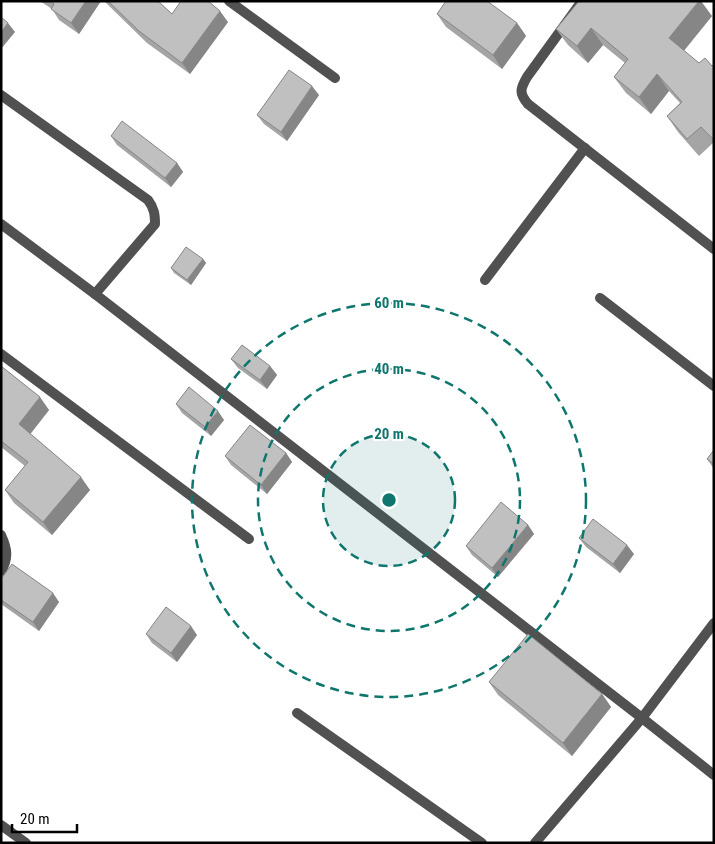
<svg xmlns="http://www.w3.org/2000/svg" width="715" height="844" font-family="'Roboto Condensed',sans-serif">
  <rect width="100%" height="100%" fill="#fff"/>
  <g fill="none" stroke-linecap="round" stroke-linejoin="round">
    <g stroke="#515151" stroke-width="10">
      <path d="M 229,1 L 335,78"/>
      <path d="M 582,1 L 527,77 C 520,89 519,93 528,104 L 714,249"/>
      <path d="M 1,95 L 148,200 C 154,208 155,214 155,224 L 95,294"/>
      <path d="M 1,224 L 95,294 L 642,718 L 714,775"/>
      <path d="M 485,280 L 585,148"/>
      <path d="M 600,298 L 714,386"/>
      <path d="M 1,354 L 249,539"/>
      <path d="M 1,535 C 7,548 9,558 1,571"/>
      <path d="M 297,713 L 482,843"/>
      <path d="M 1,825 L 26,843"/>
      <path d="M 535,843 L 642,718 L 714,623"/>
    </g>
  </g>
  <g fill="#a5a5a5">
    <path d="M 40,1 L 101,1 L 79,34 L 59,20 L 52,9 Z"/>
    <path d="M 104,1 L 158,1 L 172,14 L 228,22 L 190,74 L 147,43 Z"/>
    <path d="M 437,14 L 517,23 L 526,36 L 502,69 L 446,27 Z"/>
    <path d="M 712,16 L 684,51 L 699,63 L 712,66 L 714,64 L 714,144 L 713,143 L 699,156 L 678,132 L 667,116 L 680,103 L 669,91 L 651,114 L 626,93 L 614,77 L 625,63 L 603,45 L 588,63 L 568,45 L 556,29 Z"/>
    <path d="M 319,95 L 287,141 L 264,124 L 257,115 Z"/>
    <path d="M 111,136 L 177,163 L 183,172 L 171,187 L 117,145 Z"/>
    <path d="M 203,259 L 206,263 L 191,285 L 174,273 L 171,268 Z"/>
    <path d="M 231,359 L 270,366 L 277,375 L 267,389 L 238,368 Z"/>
    <path d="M 1,366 L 49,410 L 30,434 L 90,490 L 52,535 L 14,503 L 5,490 L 25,466 L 1,447 Z"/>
    <path d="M 176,404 L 224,420 L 211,436 L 182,413 Z"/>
    <path d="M 714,450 L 714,469 L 707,459 Z"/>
    <path d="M 286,453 L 292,462 L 267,494 L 231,465 L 225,456 Z"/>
    <path d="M 528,525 L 534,534 L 498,577 L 472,555 L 466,546 Z"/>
    <path d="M 579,538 L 634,554 L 620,573 L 586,547 Z"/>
    <path d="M 1,579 L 59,602 L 39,631 L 1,604 Z"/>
    <path d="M 146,634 L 197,635 L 177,662 L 152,643 Z"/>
    <path d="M 489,682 L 602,694 L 611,707 L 572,756 L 498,695 Z"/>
  </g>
  <g fill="#868686">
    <path d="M 86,1 L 101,1 L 79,34 L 71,23 Z"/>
    <path d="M 699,1 L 701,1 L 712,16 L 680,55 L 669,38 Z"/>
    <path d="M 220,11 L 228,22 L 190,74 L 182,63 Z"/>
    <path d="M 8,23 L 15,32 L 1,49 L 1,32 Z"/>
    <path d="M 517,23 L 526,36 L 502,69 L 493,55 Z"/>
    <path d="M 591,28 L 603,45 L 588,63 L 577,46 Z"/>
    <path d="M 657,74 L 669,91 L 651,114 L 639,97 Z"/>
    <path d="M 312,86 L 319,95 L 287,141 L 281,132 Z"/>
    <path d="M 177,163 L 183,172 L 171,187 L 165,178 Z"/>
    <path d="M 203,259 L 206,263 L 191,285 L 187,280 Z"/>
    <path d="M 270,366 L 277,375 L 267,389 L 260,380 Z"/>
    <path d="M 40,397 L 49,410 L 28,437 L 19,424 Z"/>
    <path d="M 218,411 L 224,420 L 211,436 L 205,427 Z"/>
    <path d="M 286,453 L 292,462 L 267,494 L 261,485 Z"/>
    <path d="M 81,477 L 90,490 L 52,535 L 43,522 Z"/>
    <path d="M 528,525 L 534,534 L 498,577 L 492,568 Z"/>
    <path d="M 627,545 L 634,554 L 620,573 L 613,564 Z"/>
    <path d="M 53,593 L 59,602 L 39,631 L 33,622 Z"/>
    <path d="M 191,626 L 197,635 L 177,662 L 171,653 Z"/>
    <path d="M 602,694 L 611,707 L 572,756 L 563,743 Z"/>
  </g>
  <g fill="#c0c0c0" stroke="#868686">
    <path d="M 50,1 L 86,1 L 71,23 L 51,9 L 54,4 Z"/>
    <path d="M 108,1 L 158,1 L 172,14 L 181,1 L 208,1 L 220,11 L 182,63 L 139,31 Z"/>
    <path d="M 446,1 L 487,1 L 517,23 L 493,55 L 437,14 Z"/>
    <path d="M 579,1 L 699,1 L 669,38 L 699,63 L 705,58 L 712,66 L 714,64 L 714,140 L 701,127 L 687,139 L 667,116 L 682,102 L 657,74 L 639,97 L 614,77 L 628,59 L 591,28 L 577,46 L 556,29 Z"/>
    <path d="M 1,17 L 8,23 L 1,32 Z"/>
    <path d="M 289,70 L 312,86 L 281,132 L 257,115 Z"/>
    <path d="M 122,121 L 177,163 L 165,178 L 111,136 Z"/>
    <path d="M 186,247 L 203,259 L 187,280 L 171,268 Z"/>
    <path d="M 242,345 L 270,366 L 260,380 L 231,359 Z"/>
    <path d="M 1,366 L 40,397 L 19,424 L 81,477 L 43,522 L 5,490 L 28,462 L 1,441 Z"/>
    <path d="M 189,387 L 218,411 L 205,427 L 176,404 Z"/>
    <path d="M 250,425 L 286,453 L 261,485 L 225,456 Z"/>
    <path d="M 714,450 L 714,464 L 707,459 Z"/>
    <path d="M 501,502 L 528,525 L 492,568 L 466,546 Z"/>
    <path d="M 593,519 L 627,545 L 613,564 L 579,538 Z"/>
    <path d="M 12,564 L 53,593 L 33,622 L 1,600 L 1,579 Z"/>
    <path d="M 166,607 L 191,626 L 171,653 L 146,634 Z"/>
    <path d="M 528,634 L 602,694 L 563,743 L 489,682 Z"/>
  </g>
  <circle cx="389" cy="500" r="66" fill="#0f766e" fill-opacity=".12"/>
  <g fill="none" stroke="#0f766e" stroke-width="2.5" stroke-dasharray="9 6">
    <circle cx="389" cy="500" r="66"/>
    <circle cx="389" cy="500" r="131"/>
    <circle cx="389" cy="500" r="197"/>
  </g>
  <circle cx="389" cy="500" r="8" fill="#0f766e" stroke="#fff" stroke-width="2.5"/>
  <g font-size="15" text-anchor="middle" font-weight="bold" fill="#0f766e" stroke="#fff" stroke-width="4" stroke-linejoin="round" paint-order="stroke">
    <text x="389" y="308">60 m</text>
    <text x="389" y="374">40 m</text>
    <text x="389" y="439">20 m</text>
  </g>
  <rect width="715" height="844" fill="none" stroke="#000000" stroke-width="5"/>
  <path d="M12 824v8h65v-8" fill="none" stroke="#000000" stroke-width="2.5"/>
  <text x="20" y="824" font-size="15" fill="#000000" stroke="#ffffff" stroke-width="4" paint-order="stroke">20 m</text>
</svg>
